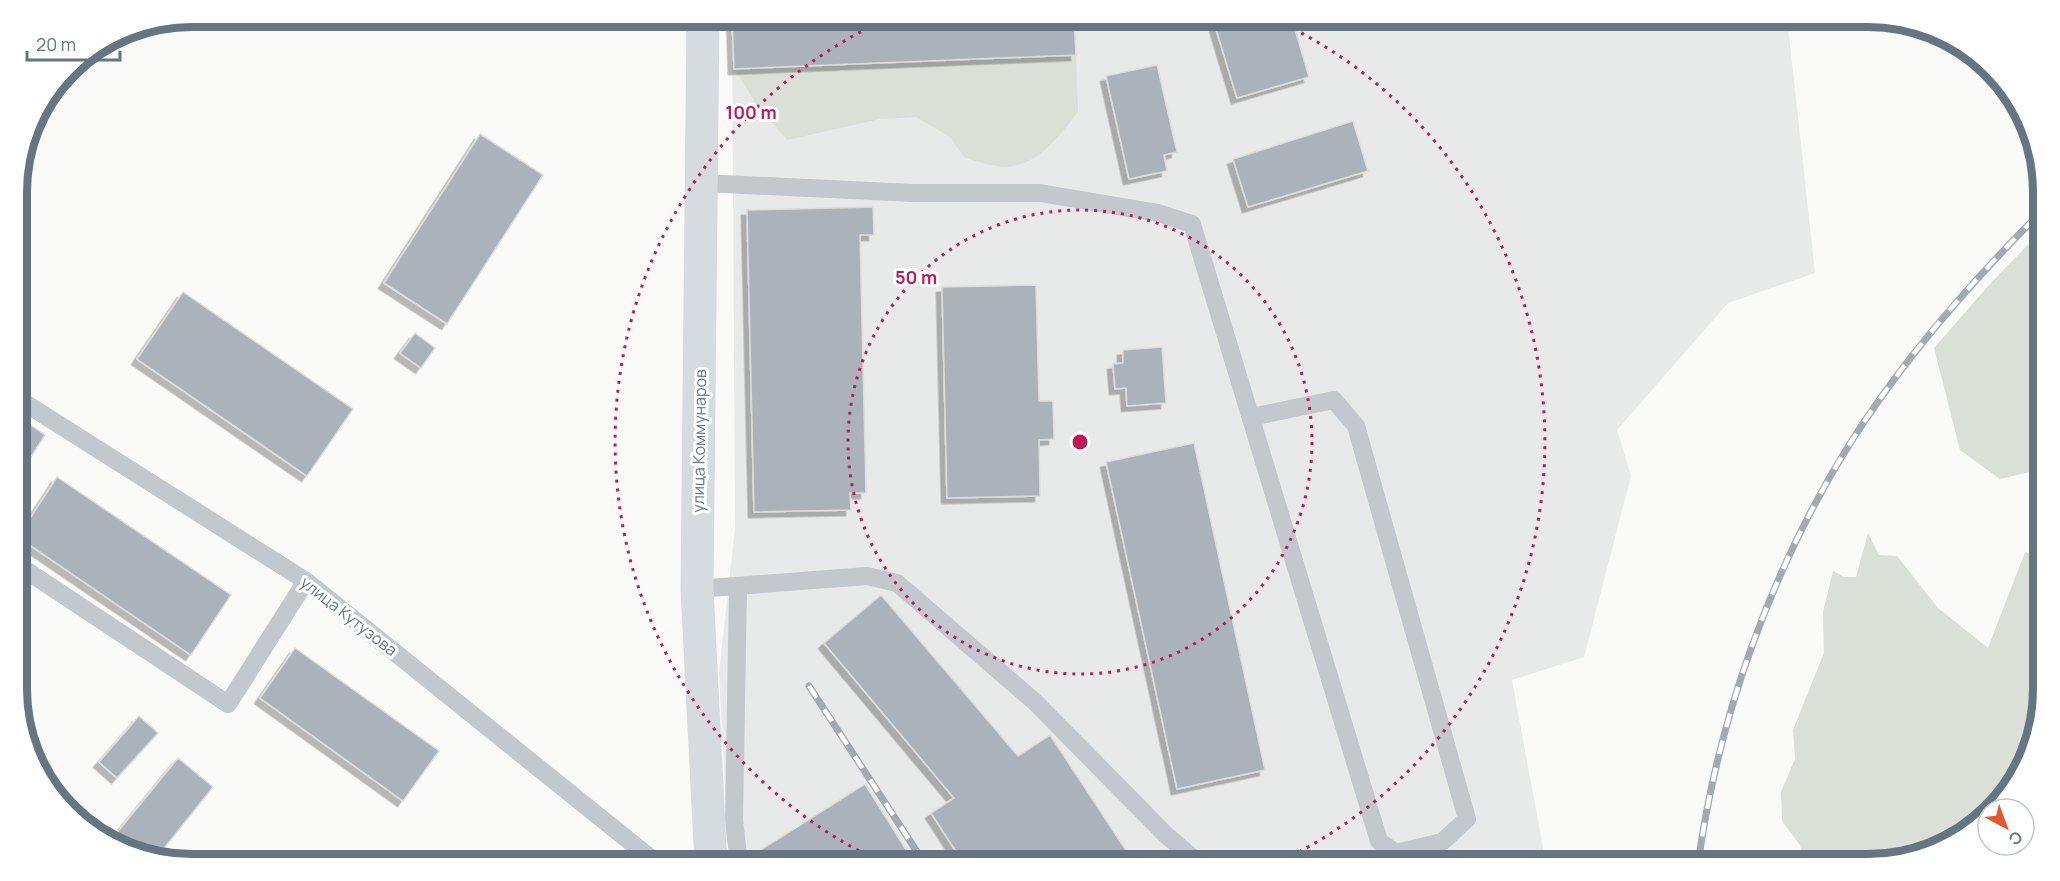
<svg xmlns="http://www.w3.org/2000/svg" width="2060" height="881" font-family="Manrope,sans-serif">
  <defs>
    <filter id="shadow"><feDropShadow dx="-5.5" dy="5.5" stdDeviation="0" flood-color="#0004"/></filter>
  </defs>
  <rect width="100%" height="100%" fill="#fafaf8"/>
  <path fill="#e8e9e9" d="M 732,17 L 1787,17 L 1815,273 L 1728,303 L 1617,430 L 1631,476 L 1584,657 L 1512,680 L 1546,864 L 729,864 L 719,673 L 735,529 Z"/>
  <g fill="#dadfd7">
    <path d="M 1076,55 L 1078,112 C 1059,136 1039,165 1006,167 C 993,167 978,161 965,158 L 950,137 L 916,117 L 880,119 L 787,140 L 759,108 L 734,69 Z"/>
    <path d="M 2042,230 L 2043,469 L 2000,479 L 1960,450 L 1934,348 L 1989,285 Z"/>
    <path d="M 1868,533 L 1879,555 L 1897,556 L 1938,608 L 1988,648 L 2025,552 L 2043,558 L 2043,689 L 2030,756 L 1974,828 L 1924,855 L 1879,864 L 1803,864 L 1800,845 L 1782,821 L 1781,792 L 1795,759 L 1793,730 L 1824,653 L 1823,612 L 1833,571 L 1844,577 L 1856,577 Z"/>
  </g>
  <g fill="#aab3b9" stroke="#dcdcda" stroke-width="1.5" filter="url(#shadow)">
    <path d="M 597,16 L 633,16 L 633,18 L 597,20 Z"/>
    <path d="M 732,16 L 1074,16 L 1076,55 L 734,69 Z"/>
    <path d="M 1212,16 L 1291,16 L 1309,77 L 1237,98 Z"/>
    <path d="M 1157,65 L 1177,152 L 1164,155 L 1167,171 L 1129,179 L 1106,76 Z"/>
    <path d="M 1353,121 L 1368,171 L 1248,207 L 1233,159 Z"/>
    <path d="M 480,134 L 543,175 L 447,324 L 384,283 Z"/>
    <path d="M 873,207 L 874,235 L 860,235 L 866,493 L 850,493 L 851,510 L 754,512 L 747,210 Z"/>
    <path d="M 1036,285 L 1039,401 L 1053,401 L 1054,439 L 1039,440 L 1040,496 L 947,498 L 942,287 Z"/>
    <path d="M 183,292 L 353,409 L 307,476 L 137,359 Z"/>
    <path d="M 415,333 L 435,348 L 421,368 L 400,353 Z"/>
    <path d="M 1162,347 L 1166,403 L 1127,406 L 1126,388 L 1115,389 L 1113,364 L 1123,363 L 1123,350 Z"/>
    <path d="M 17,416 L 45,435 L 18,477 Z"/>
    <path d="M 1194,443 L 1265,770 L 1177,789 L 1106,462 Z"/>
    <path d="M 57,477 L 231,595 L 191,655 L 18,537 Z"/>
    <path d="M 881,595 L 1018,756 L 1050,735 L 1135,864 L 964,864 L 931,813 L 954,798 L 824,643 Z"/>
    <path d="M 295,648 L 439,751 L 403,801 L 260,698 Z"/>
    <path d="M 139,716 L 158,733 L 117,778 L 99,762 Z"/>
    <path d="M 178,758 L 213,787 L 157,857 L 125,851 L 111,840 Z"/>
    <path d="M 865,784 L 915,864 L 741,864 L 740,863 Z"/>
  </g>
  <g fill="none" stroke-linecap="round" stroke-linejoin="round">
    <g stroke="#c3c8cc" stroke-width="18">
      <path d="M 703,183 L 913,193 L 1040,193 L 1158,213 L 1192,224 L 1379,841 L 1396,853 L 1442,842 L 1467,819 L 1356,426 L 1334,400 L 1251,417"/>
      <path d="M 17,398 L 306,581 L 658,864"/>
      <path d="M 18,565 L 228,704 L 306,581"/>
      <path d="M 738,588 L 734,820 L 739,864"/>
      <path d="M 697,589 L 867,576 L 897,583 L 1035,702 L 1166,835 L 1200,864"/>
    </g>
    <path stroke="#d6dbdf" stroke-width="33" d="M 703,16 L 697,589 L 711,864"/>
    <g stroke="#a2aab0" stroke-width="7">
      <g id="rail">
        <path d="M 809,686 L 925,864"/>
        <path d="M 1698,864 C 1718,718 1771,570 1849,445 C 1903,359 1971,282 2042,211"/>
      </g>
    </g>
    <use href="#rail" stroke="#fff" stroke-width="4.5" stroke-dasharray="14" stroke-linecap="butt"/>
  </g>
  <g fill="none" stroke="#c2185b" stroke-width="3" stroke-dasharray="3 6">
    <circle cx="1080" cy="442" r="232"/>
    <path d="M883 863A465 465 0 0 1 891 17M1269 17A465 465 0 0 1 1277 863"/>
  </g>
  <g text-anchor="middle" stroke-width="6" stroke-linejoin="round" paint-order="stroke">
    <g font-size="16" fill="#657683" stroke="#fff">
      <text transform="translate(699 441) rotate(-89)" y="6">улица Коммунаров</text>
      <text transform="translate(349 616) rotate(38)" y="6">улица Кутузова</text>
    </g>
  </g>
  <path d="M0 0H2060V881H0ZM192 27H1868A165 165 0 0 1 2033 192V689A165 165 0 0 1 1868 854H192A165 165 0 0 1 27 689V192A165 165 0 0 1 192 27Z" fill="#fff" fill-rule="evenodd"/>
  <path fill="none" stroke="#657683" stroke-width="8" d="M192 27H1868A165 165 0 0 1 2033 192V689A165 165 0 0 1 1868 854H192A165 165 0 0 1 27 689V192A165 165 0 0 1 192 27Z"/>
  <circle cx="1080" cy="442" r="9" fill="#c2185b" stroke="#fff" stroke-width="3"/>
  <g font-size="18" text-anchor="middle" font-weight="bold" fill="#c2185b" stroke="#fff" stroke-width="6" stroke-linejoin="round" paint-order="stroke">
    <text x="751" y="119">100 m</text>
    <text x="916" y="284">50 m</text>
  </g>
  <g transform="translate(2006 827) rotate(139)"><circle r="28" fill="#ffffff" stroke="#c1c8cd" stroke-width="1.5"/>
  <path d="M0-4.5L10 22L0 15L-10 22Z" fill="#e4572e"/>
  <text y="-9" font-size="16" font-weight="bold" text-anchor="middle" fill="#657683">С</text>
  </g>
  <path d="M27 51v9h93v-9" fill="none" stroke="#657683" stroke-width="3"/>
  <text x="36" y="51" font-size="18" fill="#657683" stroke="#ffffff" stroke-width="4.5" paint-order="stroke">20 m</text>
</svg>
